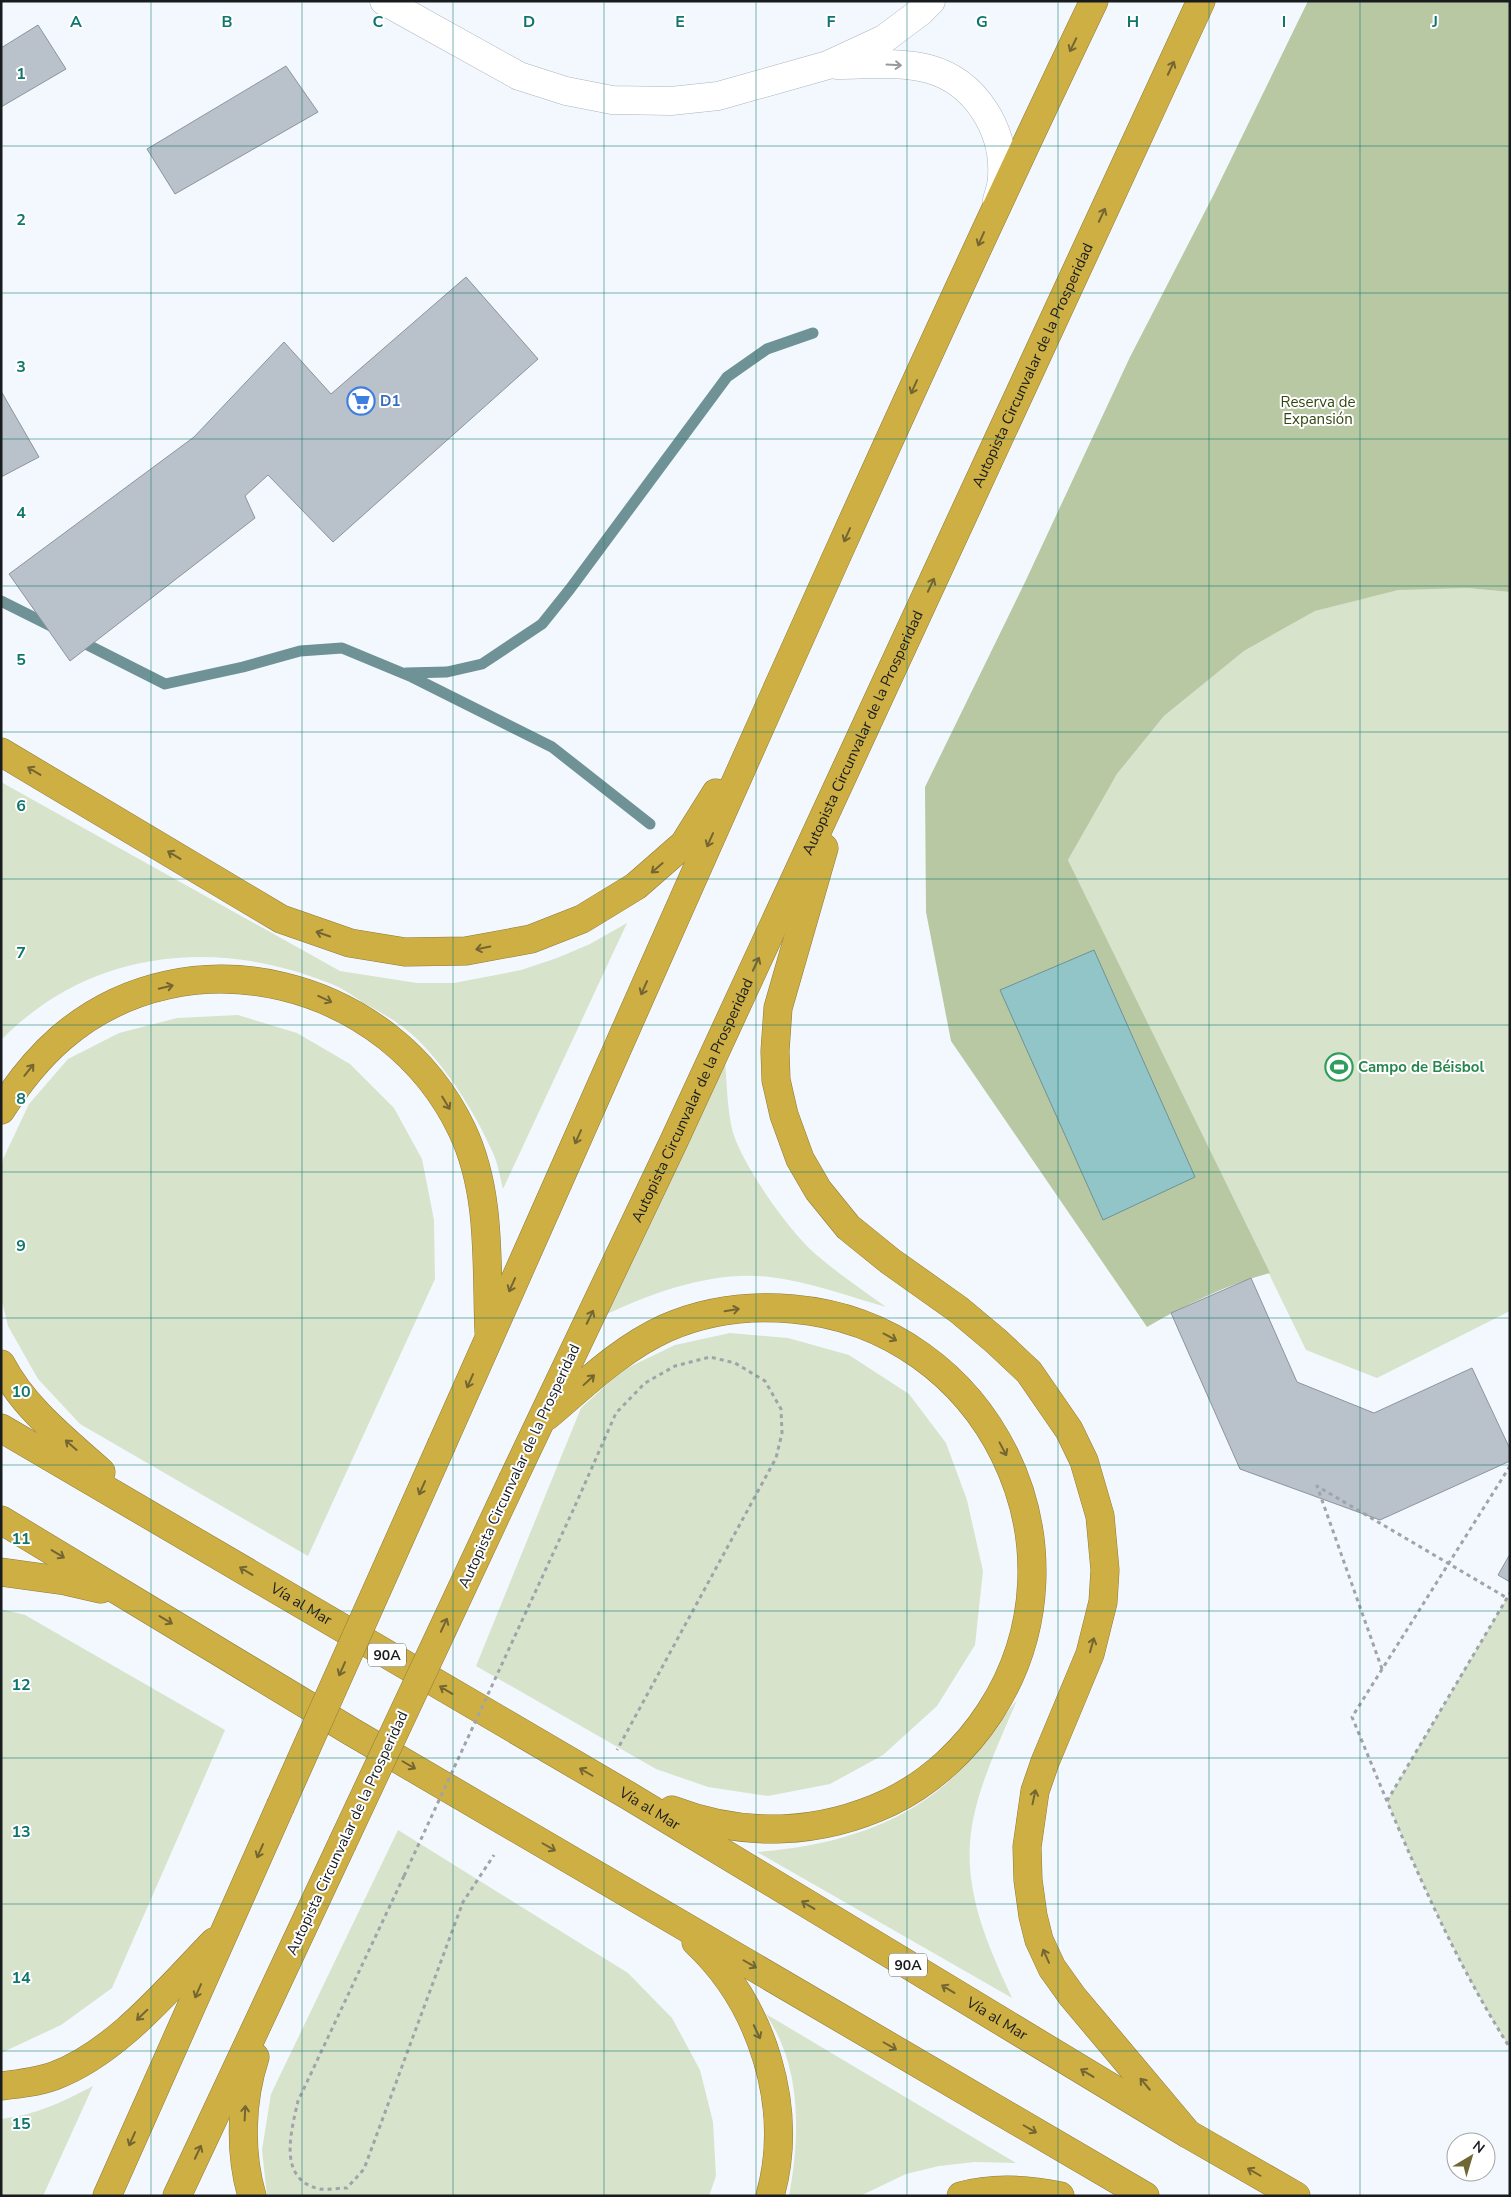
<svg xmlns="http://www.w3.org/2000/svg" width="1511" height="2197" font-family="'Nunito Sans',sans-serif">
  <rect width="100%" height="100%" fill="#f3f8fe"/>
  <g fill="#d8e3cc">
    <path d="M 1467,588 L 1510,592 L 1510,1311 L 1377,1378 L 1306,1350 L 1068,860 L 1117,774 L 1164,716 L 1244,651 L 1315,611 L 1398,589 Z"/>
    <path d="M 1,782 L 340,971 L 417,983 L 454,983 L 521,970 L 557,958 L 590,944 L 627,923 L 503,1189 C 500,1177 498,1164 493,1153 C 476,1114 448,1070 418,1040 C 402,1024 382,1013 362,1002 C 352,995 341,987 329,983 C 214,937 90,950 1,1040 Z"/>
    <path d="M 238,1015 L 297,1033 L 350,1064 L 394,1108 L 422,1159 L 434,1220 L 435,1279 L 308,1556 L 80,1424 L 38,1379 L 8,1326 L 1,1297 L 1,1169 L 3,1159 L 29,1104 L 68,1059 L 119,1033 L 177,1018 Z"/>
    <path d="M 725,1061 C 727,1084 727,1110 733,1133 C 745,1169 790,1233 819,1257 C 840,1275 864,1291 886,1307 C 848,1296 810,1282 770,1277 C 716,1270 655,1291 607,1314 Z"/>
    <path d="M 730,1333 L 788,1338 L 849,1355 L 909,1394 L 946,1443 L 967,1500 L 983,1571 L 975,1645 L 937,1706 L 883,1755 L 830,1784 L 768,1796 L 708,1787 L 656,1769 L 476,1666 L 581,1408 L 623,1370 L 675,1345 Z"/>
    <path d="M 1507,1598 L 1510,1600 L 1510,2048 C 1460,1970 1423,1886 1387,1801 Z"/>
    <path d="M 1,1609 L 25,1615 L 225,1730 L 112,1988 L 61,2025 L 1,2053 Z"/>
    <path d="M 1017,1700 C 1002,1736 984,1773 975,1811 C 958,1879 984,1937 1012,1998 L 757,1852 C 820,1847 884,1832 936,1792 C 967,1768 992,1731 1017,1700 Z"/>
    <path d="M 398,1830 L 628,1973 L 672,2018 L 700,2070 L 713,2122 L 716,2176 L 709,2196 L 267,2196 L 262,2150 L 271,2094 Z"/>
    <path d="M 766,2014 L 1016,2163 L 975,2162 L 939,2166 L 906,2174 L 860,2196 L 789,2196 C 798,2149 801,2090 782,2045 C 778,2034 772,2024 766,2014 Z"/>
    <path d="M 93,2086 L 43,2196 L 1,2196 L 1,2119 C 35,2115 63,2102 93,2086 Z"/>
  </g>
  <path fill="#b7c8a3" d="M 1308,1 L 1510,1 L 1510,592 L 1467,588 L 1398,590 L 1315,611 L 1244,651 L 1164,716 L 1117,774 L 1068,860 L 1270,1273 C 1228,1284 1185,1305 1147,1327 L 951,1041 L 926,912 L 925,787 L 1026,580 L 1130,357 L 1213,196 Z"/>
  <path fill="#92c5c7" stroke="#6e9295" d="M 1094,950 L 1195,1177 L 1103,1220 L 1000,990 Z"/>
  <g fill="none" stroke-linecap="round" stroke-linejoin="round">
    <g stroke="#6e9295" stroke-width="11">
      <path d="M 1,601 L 55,628"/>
      <path d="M 76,639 L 165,684 L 243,667 L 300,651 L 342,648 L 412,677 L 552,747 L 650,824"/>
      <path d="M 406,673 L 447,672 L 482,664 L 542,624 L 570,589 L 727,377 L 767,349 L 813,333"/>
    </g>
  </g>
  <g fill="#b9c1cb" stroke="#8d949d">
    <path d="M 38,25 L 66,69 L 1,107 L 1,48 Z"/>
    <path d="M 286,66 L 318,112 L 175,194 L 147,149 Z"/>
    <path d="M 466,277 L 538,359 L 333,542 L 268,475 L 245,496 L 255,518 L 70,661 L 9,574 L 194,437 L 284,342 L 331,394 Z"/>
    <path d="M 1,391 L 39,457 L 1,477 Z"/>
    <path d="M 1251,1278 L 1297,1382 L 1374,1413 L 1472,1368 L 1510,1449 L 1510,1461 L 1380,1520 L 1240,1469 L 1171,1313 Z"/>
    <path d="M 1510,1554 L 1510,1582 L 1498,1575 Z"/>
  </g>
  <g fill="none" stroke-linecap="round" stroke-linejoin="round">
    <g stroke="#acb4be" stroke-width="29">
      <g id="secondary">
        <path d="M 384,1 L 519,76 L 566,91 L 612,100 L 671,101 L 718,96 L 828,65 L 884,39 L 920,12 L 931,1"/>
        <path d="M 837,65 C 866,65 900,61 929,69 C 976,82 1005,130 1002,177 C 1002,185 999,193 997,200"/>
      </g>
    </g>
    <g stroke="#8f7c37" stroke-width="29">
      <g id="highway">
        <path d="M 1,752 L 281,919 L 350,943 L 405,952 L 466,951 L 531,939 L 582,919 L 636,886 L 684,844 L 716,793"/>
        <path d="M 824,848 L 778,1008 L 775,1051 L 776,1080 L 784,1115 L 800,1159 L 818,1190 L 848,1227 L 890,1261 L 959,1310 L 996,1341 L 1029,1372 L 1069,1430 L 1084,1461 L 1100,1516 L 1105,1570 L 1103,1602 L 1090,1654 L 1045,1762 L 1035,1791 L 1027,1847 L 1028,1880 L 1033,1916 L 1039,1940 L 1052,1968 L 1072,1996 L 1188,2134"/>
        <path d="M 1,1110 C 18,1083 37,1059 61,1038 C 189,928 391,980 462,1130 C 492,1193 486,1265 489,1332"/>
        <path d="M 1,1364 C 24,1408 64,1439 101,1472"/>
        <path d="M 547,1416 C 585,1384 620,1349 666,1328 C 705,1311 750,1305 793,1309 C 988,1326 1097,1547 990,1712 C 966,1749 931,1782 890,1802 C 820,1835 745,1838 672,1810"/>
        <path id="s1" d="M 1,1428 L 629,1796 L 1188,2134 L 1296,2196"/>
        <path d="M 442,1444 C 657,962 866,477 1094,1"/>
        <path id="s2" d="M 513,1479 L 673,1143 L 1201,1"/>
        <path d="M 1,1520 L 352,1732 L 1145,2196"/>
        <path d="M 1,1572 L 66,1581 L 101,1589"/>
        <path d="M 696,1942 C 762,2004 795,2107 770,2196"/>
        <path d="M 1,2086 C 19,2084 37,2082 54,2076 C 116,2053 168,1989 214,1942"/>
        <path d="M 107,2196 L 280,1807"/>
        <path d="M 177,2196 L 342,1844"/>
        <path d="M 252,2196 C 239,2152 241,2100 255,2057"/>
        <path d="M 961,2196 C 993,2187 1027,2189 1060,2196"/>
      </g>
    </g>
    <g stroke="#9fa4a9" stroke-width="3" stroke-dasharray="4 4" stroke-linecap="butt">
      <path d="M 1510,1466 L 1352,1717 C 1399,1830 1444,1944 1510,2048"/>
      <path d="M 575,1506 L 616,1413 L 645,1383 L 675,1366 L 710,1357 L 735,1363 L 765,1381 L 781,1409 L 782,1433 L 776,1458 L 617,1750"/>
      <path d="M 1382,1669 L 1317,1486 L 1507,1598"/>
      <path d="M 1387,1801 L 1510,1593"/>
      <path d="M 404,1876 L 298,2101 C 291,2132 277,2180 320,2189 C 328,2190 339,2188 347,2188 L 364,2169 L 463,1902 L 494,1855"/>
    </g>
    <use href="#secondary" stroke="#fff" stroke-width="28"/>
    <use href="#highway" stroke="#ceaf44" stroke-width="28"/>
    <g stroke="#8f7c37" stroke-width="29" stroke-linecap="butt">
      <g id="highway-bridge">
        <path d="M 280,1807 L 442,1444"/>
        <path d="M 342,1844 L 513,1479"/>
      </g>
    </g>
    <path stroke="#9fa4a9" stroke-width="3" stroke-dasharray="4 4" stroke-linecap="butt" d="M 404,1876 L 575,1506"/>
    <use href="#highway-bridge" stroke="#ceaf44" stroke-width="28"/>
  </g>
  <defs><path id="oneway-shaft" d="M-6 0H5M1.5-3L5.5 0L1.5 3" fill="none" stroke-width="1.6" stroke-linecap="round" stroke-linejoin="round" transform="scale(1.25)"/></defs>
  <g stroke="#746632">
    <use href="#oneway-shaft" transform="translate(1073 45) rotate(116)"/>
    <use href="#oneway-shaft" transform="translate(1171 68) rotate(-65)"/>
    <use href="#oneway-shaft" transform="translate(1102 215) rotate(-65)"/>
    <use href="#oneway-shaft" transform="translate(981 239) rotate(114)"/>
    <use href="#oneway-shaft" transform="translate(914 387) rotate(114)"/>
    <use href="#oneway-shaft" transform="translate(847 535) rotate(114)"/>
    <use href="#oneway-shaft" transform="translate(931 585) rotate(-65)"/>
    <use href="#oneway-shaft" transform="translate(34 771) rotate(-149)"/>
    <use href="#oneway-shaft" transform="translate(710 840) rotate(114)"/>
    <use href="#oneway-shaft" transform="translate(174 855) rotate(-149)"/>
    <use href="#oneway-shaft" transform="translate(657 868) rotate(139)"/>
    <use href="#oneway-shaft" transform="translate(323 934) rotate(-161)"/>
    <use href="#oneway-shaft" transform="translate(483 948) rotate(169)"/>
    <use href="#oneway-shaft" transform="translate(756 964) rotate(-65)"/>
    <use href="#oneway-shaft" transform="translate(166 987) rotate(-13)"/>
    <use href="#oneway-shaft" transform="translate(644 988) rotate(114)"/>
    <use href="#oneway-shaft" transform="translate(325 999) rotate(25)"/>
    <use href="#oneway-shaft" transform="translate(29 1070) rotate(-51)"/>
    <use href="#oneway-shaft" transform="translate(446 1103) rotate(59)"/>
    <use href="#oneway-shaft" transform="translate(578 1137) rotate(114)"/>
    <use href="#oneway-shaft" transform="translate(512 1285) rotate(114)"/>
    <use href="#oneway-shaft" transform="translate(732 1310) rotate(-9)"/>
    <use href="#oneway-shaft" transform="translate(590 1317) rotate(-64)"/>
    <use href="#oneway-shaft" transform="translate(890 1337) rotate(28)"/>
    <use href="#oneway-shaft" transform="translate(589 1380) rotate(-43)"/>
    <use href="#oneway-shaft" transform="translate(470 1381) rotate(114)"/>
    <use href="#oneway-shaft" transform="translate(71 1445) rotate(-139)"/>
    <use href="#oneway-shaft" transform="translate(1003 1449) rotate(62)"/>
    <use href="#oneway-shaft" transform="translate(422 1488) rotate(114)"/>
    <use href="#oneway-shaft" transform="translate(58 1554) rotate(31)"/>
    <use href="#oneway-shaft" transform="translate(246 1571) rotate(-149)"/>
    <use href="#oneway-shaft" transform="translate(166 1620) rotate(31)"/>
    <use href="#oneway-shaft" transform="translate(444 1625) rotate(-65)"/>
    <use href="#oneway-shaft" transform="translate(1092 1645) rotate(-74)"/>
    <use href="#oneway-shaft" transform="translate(342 1669) rotate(114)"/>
    <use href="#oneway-shaft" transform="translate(446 1690) rotate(-149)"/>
    <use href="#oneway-shaft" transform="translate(409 1765) rotate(30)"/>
    <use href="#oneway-shaft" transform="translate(586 1772) rotate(-150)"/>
    <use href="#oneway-shaft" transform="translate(1034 1797) rotate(-78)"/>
    <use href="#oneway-shaft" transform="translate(549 1847) rotate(30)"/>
    <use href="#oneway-shaft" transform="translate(260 1851) rotate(114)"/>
    <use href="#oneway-shaft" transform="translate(808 1905) rotate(-149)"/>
    <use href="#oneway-shaft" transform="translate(1046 1956) rotate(-114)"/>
    <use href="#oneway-shaft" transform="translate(750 1964) rotate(30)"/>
    <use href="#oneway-shaft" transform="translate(948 1989) rotate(-149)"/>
    <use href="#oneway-shaft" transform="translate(198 1991) rotate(114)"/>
    <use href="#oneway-shaft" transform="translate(142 2015) rotate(136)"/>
    <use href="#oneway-shaft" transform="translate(757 2032) rotate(65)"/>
    <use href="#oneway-shaft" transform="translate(890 2046) rotate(30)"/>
    <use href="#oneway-shaft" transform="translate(1087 2073) rotate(-149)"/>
    <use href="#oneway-shaft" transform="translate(1145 2084) rotate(-130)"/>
    <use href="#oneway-shaft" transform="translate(245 2113) rotate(-87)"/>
    <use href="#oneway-shaft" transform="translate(1030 2129) rotate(30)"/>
    <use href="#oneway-shaft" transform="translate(132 2139) rotate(114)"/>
    <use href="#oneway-shaft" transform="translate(198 2152) rotate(-65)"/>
    <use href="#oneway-shaft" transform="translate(1254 2172) rotate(-150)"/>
  </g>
  <use stroke="#98999a" href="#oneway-shaft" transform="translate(894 65) rotate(3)"/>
  <path fill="none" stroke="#0f766e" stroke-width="1" stroke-opacity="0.55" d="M 151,1 L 151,2196M 302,1 L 302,2196M 453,1 L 453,2196M 604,1 L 604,2196M 756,1 L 756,2196M 907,1 L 907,2196M 1058,1 L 1058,2196M 1209,1 L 1209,2196M 1360,1 L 1360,2196M 1,146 L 1510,146M 1,293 L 1510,293M 1,439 L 1510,439M 1,586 L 1510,586M 1,732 L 1510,732M 1,879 L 1510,879M 1,1025 L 1510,1025M 1,1172 L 1510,1172M 1,1318 L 1510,1318M 1,1465 L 1510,1465M 1,1611 L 1510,1611M 1,1758 L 1510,1758M 1,1904 L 1510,1904M 1,2051 L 1510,2051"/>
  <defs>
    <g id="supermarket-ring" transform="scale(1.4375)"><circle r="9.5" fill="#fff" stroke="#3f7fe0" stroke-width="1.5"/><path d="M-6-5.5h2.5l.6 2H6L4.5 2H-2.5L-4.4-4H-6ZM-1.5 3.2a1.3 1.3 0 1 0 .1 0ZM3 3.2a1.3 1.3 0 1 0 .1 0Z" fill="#3f7fe0"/></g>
    <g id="stadium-ring" transform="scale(1.4375)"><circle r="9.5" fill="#fff" stroke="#2e9e5b" stroke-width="1.5"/><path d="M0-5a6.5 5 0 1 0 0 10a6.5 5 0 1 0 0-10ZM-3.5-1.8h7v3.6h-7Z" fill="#2e9e5b"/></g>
  </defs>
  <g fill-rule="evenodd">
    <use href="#supermarket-ring" x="361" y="401"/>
    <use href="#stadium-ring" x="1339" y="1067"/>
  </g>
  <g text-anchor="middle" stroke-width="4" stroke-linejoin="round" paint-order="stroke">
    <g fill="#fff" stroke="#5e6062" stroke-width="1">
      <rect x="368" y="1643.5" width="38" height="23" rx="4"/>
      <rect x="889" y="1953.5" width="38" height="23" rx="4"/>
    </g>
    <g font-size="14" font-weight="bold" fill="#191c1f">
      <text x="387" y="1660">90A</text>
      <text x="908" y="1970">90A</text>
    </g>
    <g font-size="15" fill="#191c1f" stroke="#fff">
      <text dy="5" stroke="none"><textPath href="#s2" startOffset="1229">Autopista Circunvalar de la Prosperidad</textPath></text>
      <text dy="5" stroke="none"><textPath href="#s2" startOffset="824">Autopista Circunvalar de la Prosperidad</textPath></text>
      <text dy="5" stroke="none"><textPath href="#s2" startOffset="419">Autopista Circunvalar de la Prosperidad</textPath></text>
      <text transform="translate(519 1466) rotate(-65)" y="5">Autopista Circunvalar de la Prosperidad</text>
      <text dy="5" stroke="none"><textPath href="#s1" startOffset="348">Vía al Mar</textPath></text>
      <text dy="5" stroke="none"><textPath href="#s1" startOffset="752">Vía al Mar</textPath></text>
      <text transform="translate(347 1833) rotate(-65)" y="5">Autopista Circunvalar de la Prosperidad</text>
      <text dy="5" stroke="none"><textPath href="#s1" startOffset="1158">Vía al Mar</textPath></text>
    </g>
    <g font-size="15" font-weight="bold" fill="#366cbe" stroke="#fff" text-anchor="start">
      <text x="380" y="406">D1</text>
    </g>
    <g font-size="15" fill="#31450e" stroke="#fff">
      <text x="1318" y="407">Reserva de<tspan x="1318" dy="17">Expansión</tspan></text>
    </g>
    <g font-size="15" font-weight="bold" fill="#27864d" stroke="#fff" text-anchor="start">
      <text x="1358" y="1072">Campo de Béisbol</text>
    </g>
  </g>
  <g font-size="16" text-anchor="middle" font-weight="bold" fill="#0f766e" stroke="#fff" stroke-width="4" stroke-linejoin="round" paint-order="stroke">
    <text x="76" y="27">A</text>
    <text x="227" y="27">B</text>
    <text x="378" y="27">C</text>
    <text x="529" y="27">D</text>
    <text x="680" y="27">E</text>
    <text x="831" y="27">F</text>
    <text x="982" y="27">G</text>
    <text x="1133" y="27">H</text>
    <text x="1284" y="27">I</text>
    <text x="1435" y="27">J</text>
    <text x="21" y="79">1</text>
    <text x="21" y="225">2</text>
    <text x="21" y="372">3</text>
    <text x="21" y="518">4</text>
    <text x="21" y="665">5</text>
    <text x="21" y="811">6</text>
    <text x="21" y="958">7</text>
    <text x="21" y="1104">8</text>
    <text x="21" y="1251">9</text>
    <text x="21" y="1397">10</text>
    <text x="21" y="1544">11</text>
    <text x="21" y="1690">12</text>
    <text x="21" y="1837">13</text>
    <text x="21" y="1983">14</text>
    <text x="21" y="2129">15</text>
  </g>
  <rect width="1511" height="2197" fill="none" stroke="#191c1f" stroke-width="5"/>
  <g transform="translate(1471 2157) rotate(38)"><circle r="24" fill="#ffffff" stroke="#a3a4a5"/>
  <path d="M0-4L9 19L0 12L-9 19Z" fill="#706734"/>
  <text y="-8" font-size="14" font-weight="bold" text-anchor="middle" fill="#191c1f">N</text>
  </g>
</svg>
